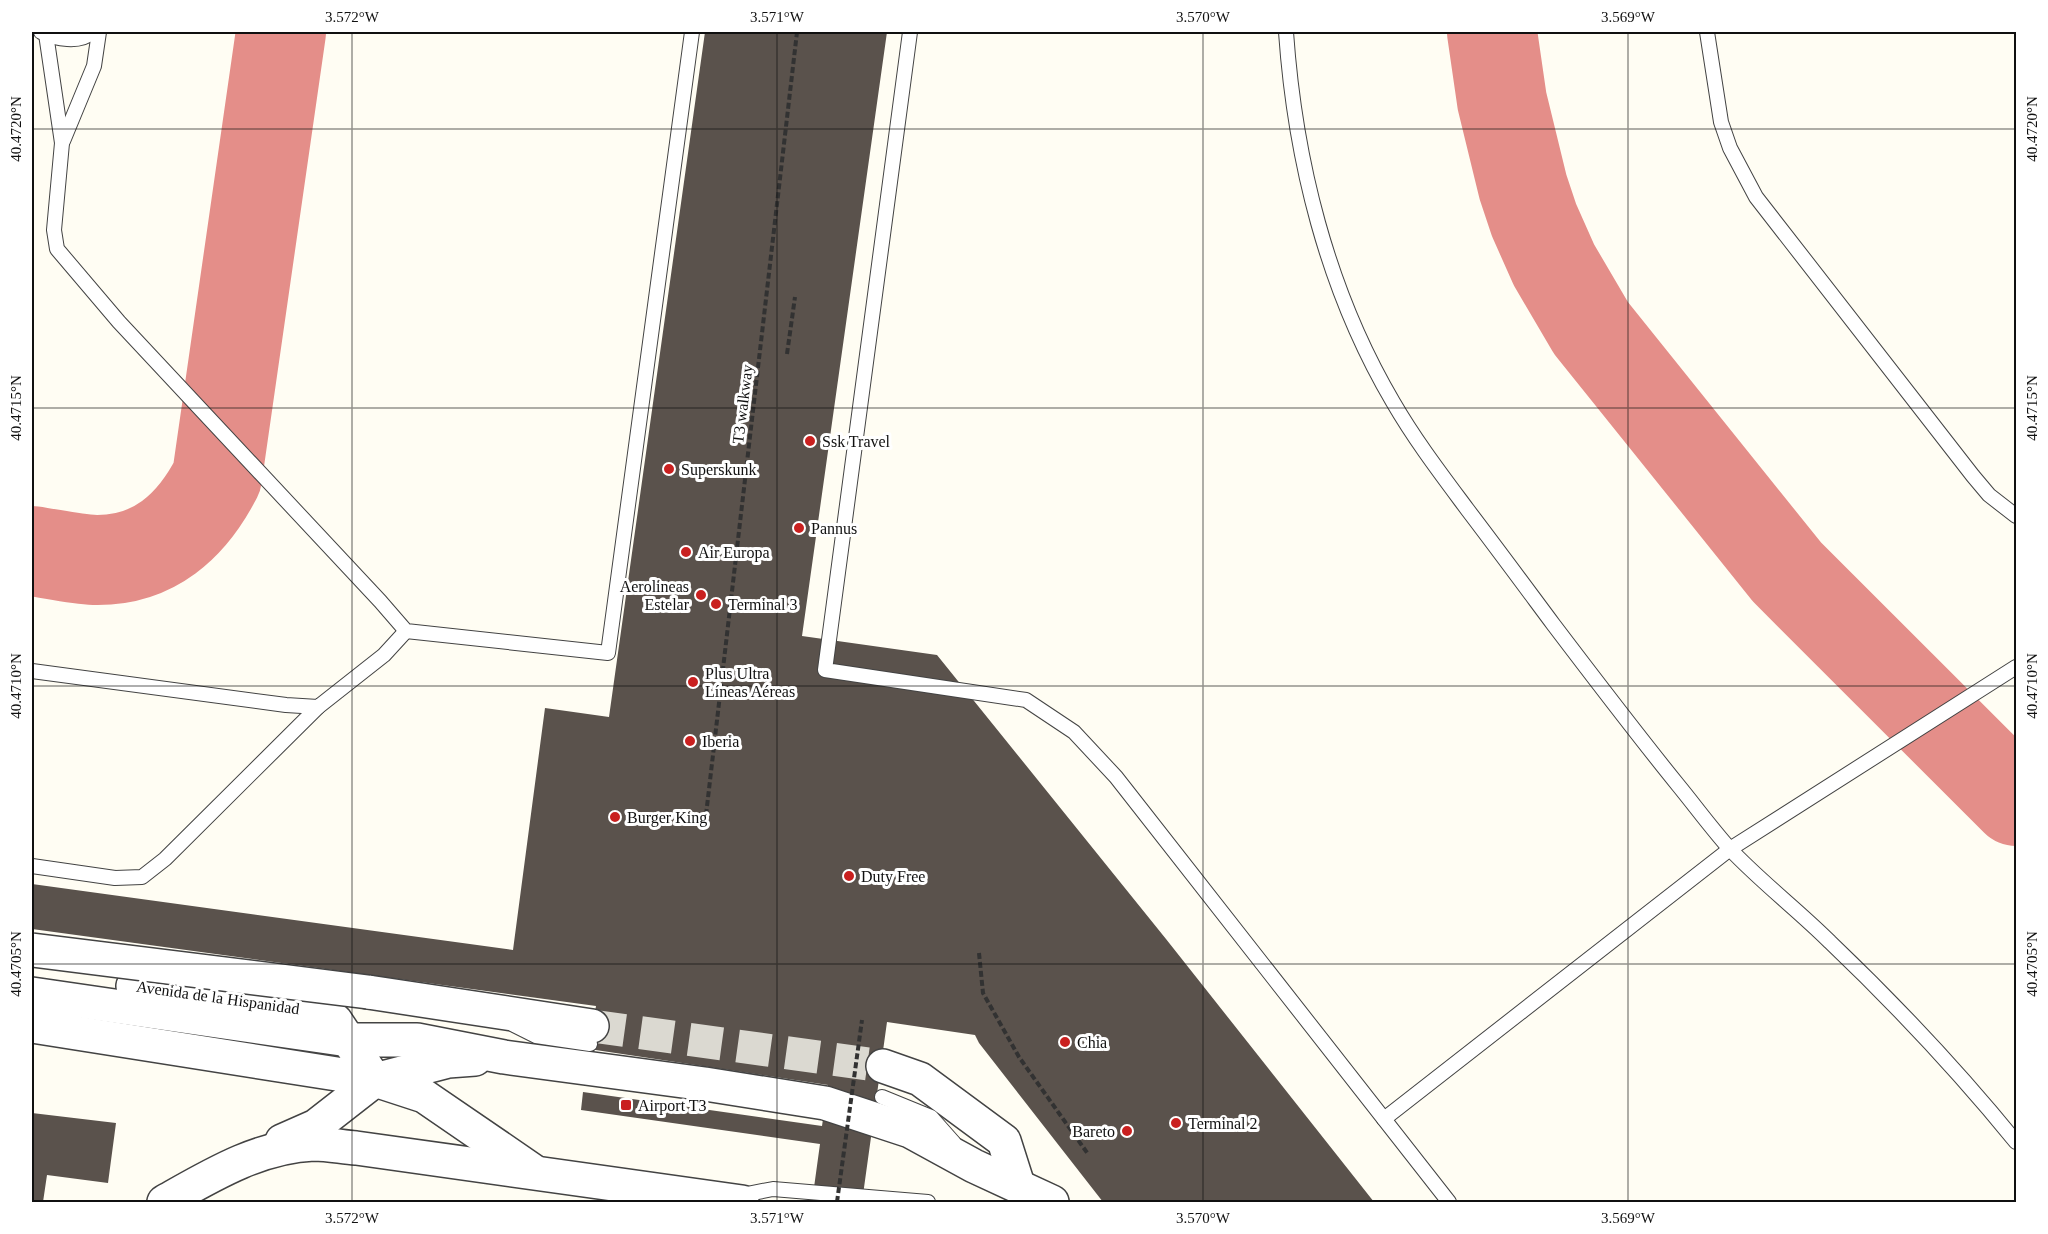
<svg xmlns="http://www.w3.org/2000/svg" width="2048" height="1234" font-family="'Times New Roman',serif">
  <rect width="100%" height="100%" fill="#fffdf3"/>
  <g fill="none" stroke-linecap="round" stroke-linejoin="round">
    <g stroke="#e48e89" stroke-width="90">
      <path d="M 1492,32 L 1502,101 L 1523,187 L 1534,220 L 1554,265 L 1591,328 L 1787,572 L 2016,801"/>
      <path d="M 32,551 C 53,554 74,559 95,560 C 154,561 192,526 217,477 L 281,32"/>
    </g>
  </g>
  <g fill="#5a524c">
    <path d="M 705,32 L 887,32 L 802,636 L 937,655 L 1166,939 L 1374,1202 L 1103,1202 L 979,1043 L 975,1035 L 887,1022 L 862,1202 L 812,1202 L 820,1144 L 581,1110 L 583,1092 L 822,1126 L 828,1085 L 589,1049 L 596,1006 L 32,929 L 32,884 L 513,950 L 545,708 L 609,717 Z"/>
    <path d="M 32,1113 L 116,1123 L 108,1183 L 47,1175 L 43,1202 L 32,1202 Z"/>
  </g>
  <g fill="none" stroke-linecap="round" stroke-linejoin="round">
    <path stroke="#dbd9d1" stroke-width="33" stroke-dasharray="33 16" stroke-linecap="butt" d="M 592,1026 L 883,1066"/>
    <g stroke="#434343" stroke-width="16">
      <g id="service">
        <path d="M 41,32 C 56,39 79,44 93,32"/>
        <path d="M 910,32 L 825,670 L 1026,700 L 1074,732 L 1116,777 L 1449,1202"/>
        <path d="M 1286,32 C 1295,160 1327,290 1393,402 C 1415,440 1441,474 1467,509 C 1496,547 1524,585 1553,624 C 1594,678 1635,732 1678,785 C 1696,807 1712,829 1730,849 C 1761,882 1798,910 1830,942 C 1896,1005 1959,1072 2016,1142"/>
        <path d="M 1707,32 L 1721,122 L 1730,148 L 1756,197 L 1973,476 L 1989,495 L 2016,516"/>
        <path d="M 46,34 L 62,143 L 54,230 L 57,249 L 119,322 L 380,601 L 406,631 L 608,653 L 692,32"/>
        <path d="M 63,141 L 94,66 L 99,32"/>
        <path d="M 32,671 L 286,705 L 318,707 L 384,655 L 406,631"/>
        <path d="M 32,866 L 115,878 L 142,877 L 165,859 L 318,707"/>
        <path d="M 514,1025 L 536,1036 L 590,1044"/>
        <path d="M 882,1097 L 931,1117 L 954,1143"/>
        <path d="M 1384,1119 L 1730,849 L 2016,667"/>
        <path d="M 737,1196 L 773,1189 L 928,1202"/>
      </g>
    </g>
    <g stroke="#434343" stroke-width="36">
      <g id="tertiary">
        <path d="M 133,986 L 302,1007 L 335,1020 L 375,1080 L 316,1126 L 282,1141"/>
        <path d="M 368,992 L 592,1026"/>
        <path d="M 32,994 L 348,1040 L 417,1040 L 504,1057 L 705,1084 L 825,1103 L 910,1131 L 974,1166 L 1052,1202"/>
        <path d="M 32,1026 L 375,1080 L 424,1096 L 532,1170"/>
        <path d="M 883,1066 L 920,1079 L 1004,1141 L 1018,1185 L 1027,1194"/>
        <path d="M 375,1080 L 448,1061 L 475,1059"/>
        <path d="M 164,1202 C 210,1176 259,1146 314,1144 C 328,1144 342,1147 356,1148 L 742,1202"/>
      </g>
    </g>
    <g stroke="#323232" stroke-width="4" stroke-dasharray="6 3" stroke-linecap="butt">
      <path d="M 787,354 L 795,297"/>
      <path d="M 706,815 L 797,32"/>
      <path d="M 979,953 L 983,993 L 1019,1057 L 1088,1154"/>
    </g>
    <use href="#service" stroke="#fff" stroke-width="14"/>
    <use href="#tertiary" stroke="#fff" stroke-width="33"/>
    <g stroke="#434343" stroke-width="36" stroke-linecap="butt">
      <path id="tertiary-bridge" d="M 32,950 L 368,992"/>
    </g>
    <path stroke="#323232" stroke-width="4" stroke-dasharray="6 3" stroke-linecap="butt" d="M 837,1202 L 862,1020"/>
    <use href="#tertiary-bridge" stroke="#fff" stroke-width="33"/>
  </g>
  <path fill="none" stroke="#101010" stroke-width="1.5" stroke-opacity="0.45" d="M 352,32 L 352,1202M 777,32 L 777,1202M 1203,32 L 1203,1202M 1628,32 L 1628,1202M 32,129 L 2016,129M 32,408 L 2016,408M 32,686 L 2016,686M 32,964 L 2016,964"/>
  <g fill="#c9201f" stroke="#fff" stroke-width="2">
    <circle cx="810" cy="441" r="6"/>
    <circle cx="669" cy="469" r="6"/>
    <circle cx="799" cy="528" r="6"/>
    <circle cx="686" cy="552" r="6"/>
    <circle cx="701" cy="595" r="6"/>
    <circle cx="716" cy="604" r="6"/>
    <circle cx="693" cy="682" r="6"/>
    <circle cx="690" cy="741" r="6"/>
    <circle cx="615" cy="817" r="6"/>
    <circle cx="849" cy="876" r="6"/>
    <circle cx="1065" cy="1042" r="6"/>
    <rect x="620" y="1099" width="12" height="12" rx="3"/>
    <circle cx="1176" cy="1123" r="6"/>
    <circle cx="1127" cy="1131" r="6"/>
  </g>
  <g text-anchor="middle" stroke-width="6" stroke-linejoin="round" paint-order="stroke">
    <g font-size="16" fill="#101010" stroke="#fff">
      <text transform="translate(742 404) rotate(-83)" y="6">T3 walkway</text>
      <text transform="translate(218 997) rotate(8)" y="6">Avenida de la Hispanidad</text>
    </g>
    <g font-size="16" fill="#101010" stroke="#fff" text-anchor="start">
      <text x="822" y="447">Ssk Travel</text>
      <text x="681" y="475">Superskunk</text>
      <text x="811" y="534">Pannus</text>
      <text x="698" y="558">Air Europa</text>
      <text x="689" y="592" text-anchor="end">Aerolineas<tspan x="689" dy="18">Estelar</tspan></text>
      <text x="728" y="610">Terminal 3</text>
      <text x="705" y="679">Plus Ultra<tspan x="705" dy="18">Líneas Aéreas</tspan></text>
      <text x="702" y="747">Iberia</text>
      <text x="627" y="823">Burger King</text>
      <text x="861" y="882">Duty Free</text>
      <text x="1077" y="1048">Chia</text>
      <text x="638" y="1111">Airport T3</text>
      <text x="1188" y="1129">Terminal 2</text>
      <text x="1115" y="1137" text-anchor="end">Bareto</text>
    </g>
  </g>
  <rect width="2048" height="1234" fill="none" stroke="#ffffff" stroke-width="66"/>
  <rect x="33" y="33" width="1982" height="1168" fill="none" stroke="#101010" stroke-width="2"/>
  <g font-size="15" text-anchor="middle" fill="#101010">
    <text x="352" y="22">3.572°W</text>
    <text x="777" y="22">3.571°W</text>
    <text x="1203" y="22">3.570°W</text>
    <text x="1628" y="22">3.569°W</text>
    <text transform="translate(16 129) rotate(-90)" y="5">40.4720°N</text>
    <text transform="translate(2032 129) rotate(-90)" y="5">40.4720°N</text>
    <text transform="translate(16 408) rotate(-90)" y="5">40.4715°N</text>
    <text transform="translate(2032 408) rotate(-90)" y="5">40.4715°N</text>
    <text transform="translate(16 686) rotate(-90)" y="5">40.4710°N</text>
    <text transform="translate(2032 686) rotate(-90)" y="5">40.4710°N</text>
    <text transform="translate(16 964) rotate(-90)" y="5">40.4705°N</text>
    <text transform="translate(2032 964) rotate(-90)" y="5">40.4705°N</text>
    <text x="352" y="1223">3.572°W</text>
    <text x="777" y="1223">3.571°W</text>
    <text x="1203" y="1223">3.570°W</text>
    <text x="1628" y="1223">3.569°W</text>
  </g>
</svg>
